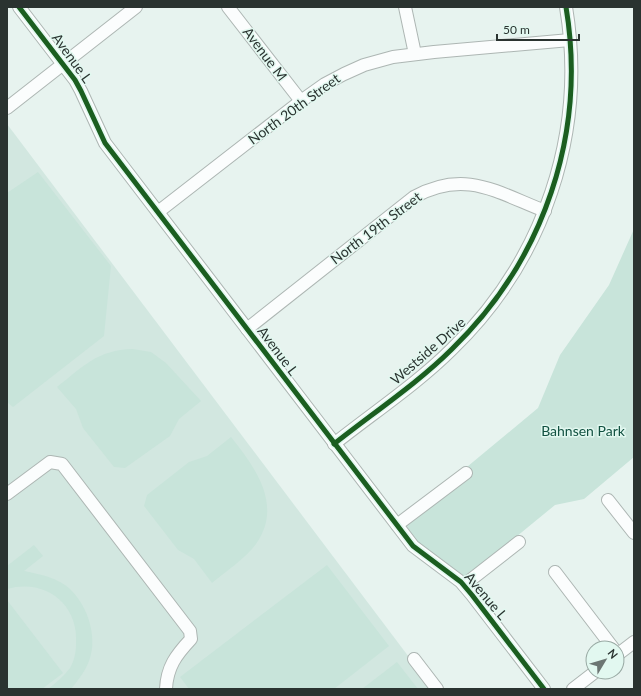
<svg xmlns="http://www.w3.org/2000/svg" width="641" height="696" font-family="Lato,sans-serif">
  <rect width="100%" height="100%" fill="#e7f3ef"/>
  <path fill="#d2e7e0" d="M 7,124 L 433,689 L 7,689 Z"/>
  <g fill="#c8e4da">
    <path d="M 38,172 L 111,266 L 104,336 L 13,407 L 7,402 L 7,193 Z"/>
    <path d="M 634,229 L 634,457 L 584,499 L 555,505 L 461,582 L 397,525 L 538,408 L 560,355 L 609,285 Z"/>
    <path d="M 133,349 L 151,352 L 166,363 L 201,401 L 179,419 L 170,436 L 125,468 L 114,467 L 83,428 L 76,409 L 57,387 C 84,366 97,350 133,349 Z"/>
    <path d="M 231,437 C 256,468 283,506 256,544 C 246,558 225,572 212,583 L 194,559 L 178,550 L 144,506 L 147,495 L 189,462 L 207,456 Z"/>
    <path d="M 34,545 L 43,556 L 24,571 C 38,574 52,576 65,585 C 86,600 99,636 89,661 C 85,672 78,680 71,689 L 48,689 C 56,683 64,676 70,668 C 74,661 76,652 76,644 C 79,604 45,578 7,589 L 7,566 Z"/>
    <path d="M 327,565 L 389,646 L 334,689 L 189,689 L 180,677 Z"/>
    <path d="M 7,600 L 63,673 L 42,689 L 7,689 Z"/>
    <path d="M 397,662 L 418,689 L 362,689 Z"/>
  </g>
  <g fill="none" stroke-linecap="round" stroke-linejoin="round">
    <g stroke="#adb6b3" stroke-width="14">
      <g id="minor">
        <path d="M 19,7 L 75,80 L 81,91 L 105,143 L 413,546 L 461,582 L 472,595 L 544,689"/>
        <path d="M 228,7 L 301,101"/>
        <path d="M 405,7 L 415,54"/>
        <path d="M 7,108 L 136,7"/>
        <path d="M 158,212 L 301,101 L 325,84 L 344,74 L 364,65 L 393,57 L 434,52 L 570,40"/>
        <path d="M 247,329 L 414,197 C 465,169 496,192 545,211"/>
        <path d="M 334,444 C 373,413 418,383 452,349 C 544,260 587,133 566,7"/>
        <path d="M 7,494 L 50,462 L 62,464 L 190,631 L 191,639 C 176,655 167,667 166,689"/>
        <path d="M 608,500 L 634,533"/>
        <path d="M 397,525 L 466,473"/>
        <path d="M 555,572 L 613,648"/>
        <path d="M 464,585 L 519,542"/>
        <path d="M 617,655 L 634,642"/>
        <path d="M 414,659 L 437,689"/>
        <path d="M 573,689 L 595,672"/>
      </g>
    </g>
    <use href="#minor" stroke="#fbfdfd" stroke-width="12"/>
    <g stroke="#e2f8f0" stroke-width="8">
      <g id="cycleway">
        <path d="M 19,7 L 75,80 L 81,91 L 105,143 L 413,546 L 461,582 L 472,595 L 544,689"/>
        <path d="M 334,444 C 373,413 418,383 452,349 C 544,260 587,133 566,7"/>
      </g>
    </g>
    <use href="#cycleway" stroke="#1b5e20" stroke-width="5"/>
  </g>
  <g text-anchor="middle" stroke-width="3" stroke-linejoin="round" paint-order="stroke">
    <g font-size="14" fill="#2a3330" stroke="#e2f8f0">
      <text transform="translate(265 54) rotate(53)" y="5">Avenue M</text>
      <text transform="translate(72 58) rotate(54)" y="5">Avenue L</text>
      <text transform="translate(294 109) rotate(-36)" y="5">North 20th Street</text>
      <text transform="translate(376 228) rotate(-37)" y="5">North 19th Street</text>
      <text transform="translate(278 351) rotate(53)" y="5">Avenue L</text>
      <text transform="translate(428 351) rotate(-41)" y="5">Westside Drive</text>
      <text transform="translate(486 596) rotate(50)" y="5">Avenue L</text>
    </g>
    <g font-size="14" fill="#125141" stroke="#e2f8f0">
      <text x="583" y="436">Bahnsen Park</text>
    </g>
  </g>
  <rect width="641" height="696" fill="none" stroke="#2a3330" stroke-width="16"/>
  <g transform="translate(605 660) rotate(52)"><circle r="19" fill="#e2f8f0" stroke="#98a9a3"/>
  <path d="M0-3L7 15L0 10L-7 15Z" fill="#6c7673"/>
  <text y="-6" font-size="11" font-weight="bold" text-anchor="middle" fill="#2a3330">N</text>
  </g>
  <path d="M497 34v6h82v-6" fill="none" stroke="#2a3330" stroke-width="2"/>
  <text x="503" y="34" font-size="12" fill="#2a3330" stroke="#e2f8f0" stroke-width="3" paint-order="stroke">50 m</text>
</svg>
